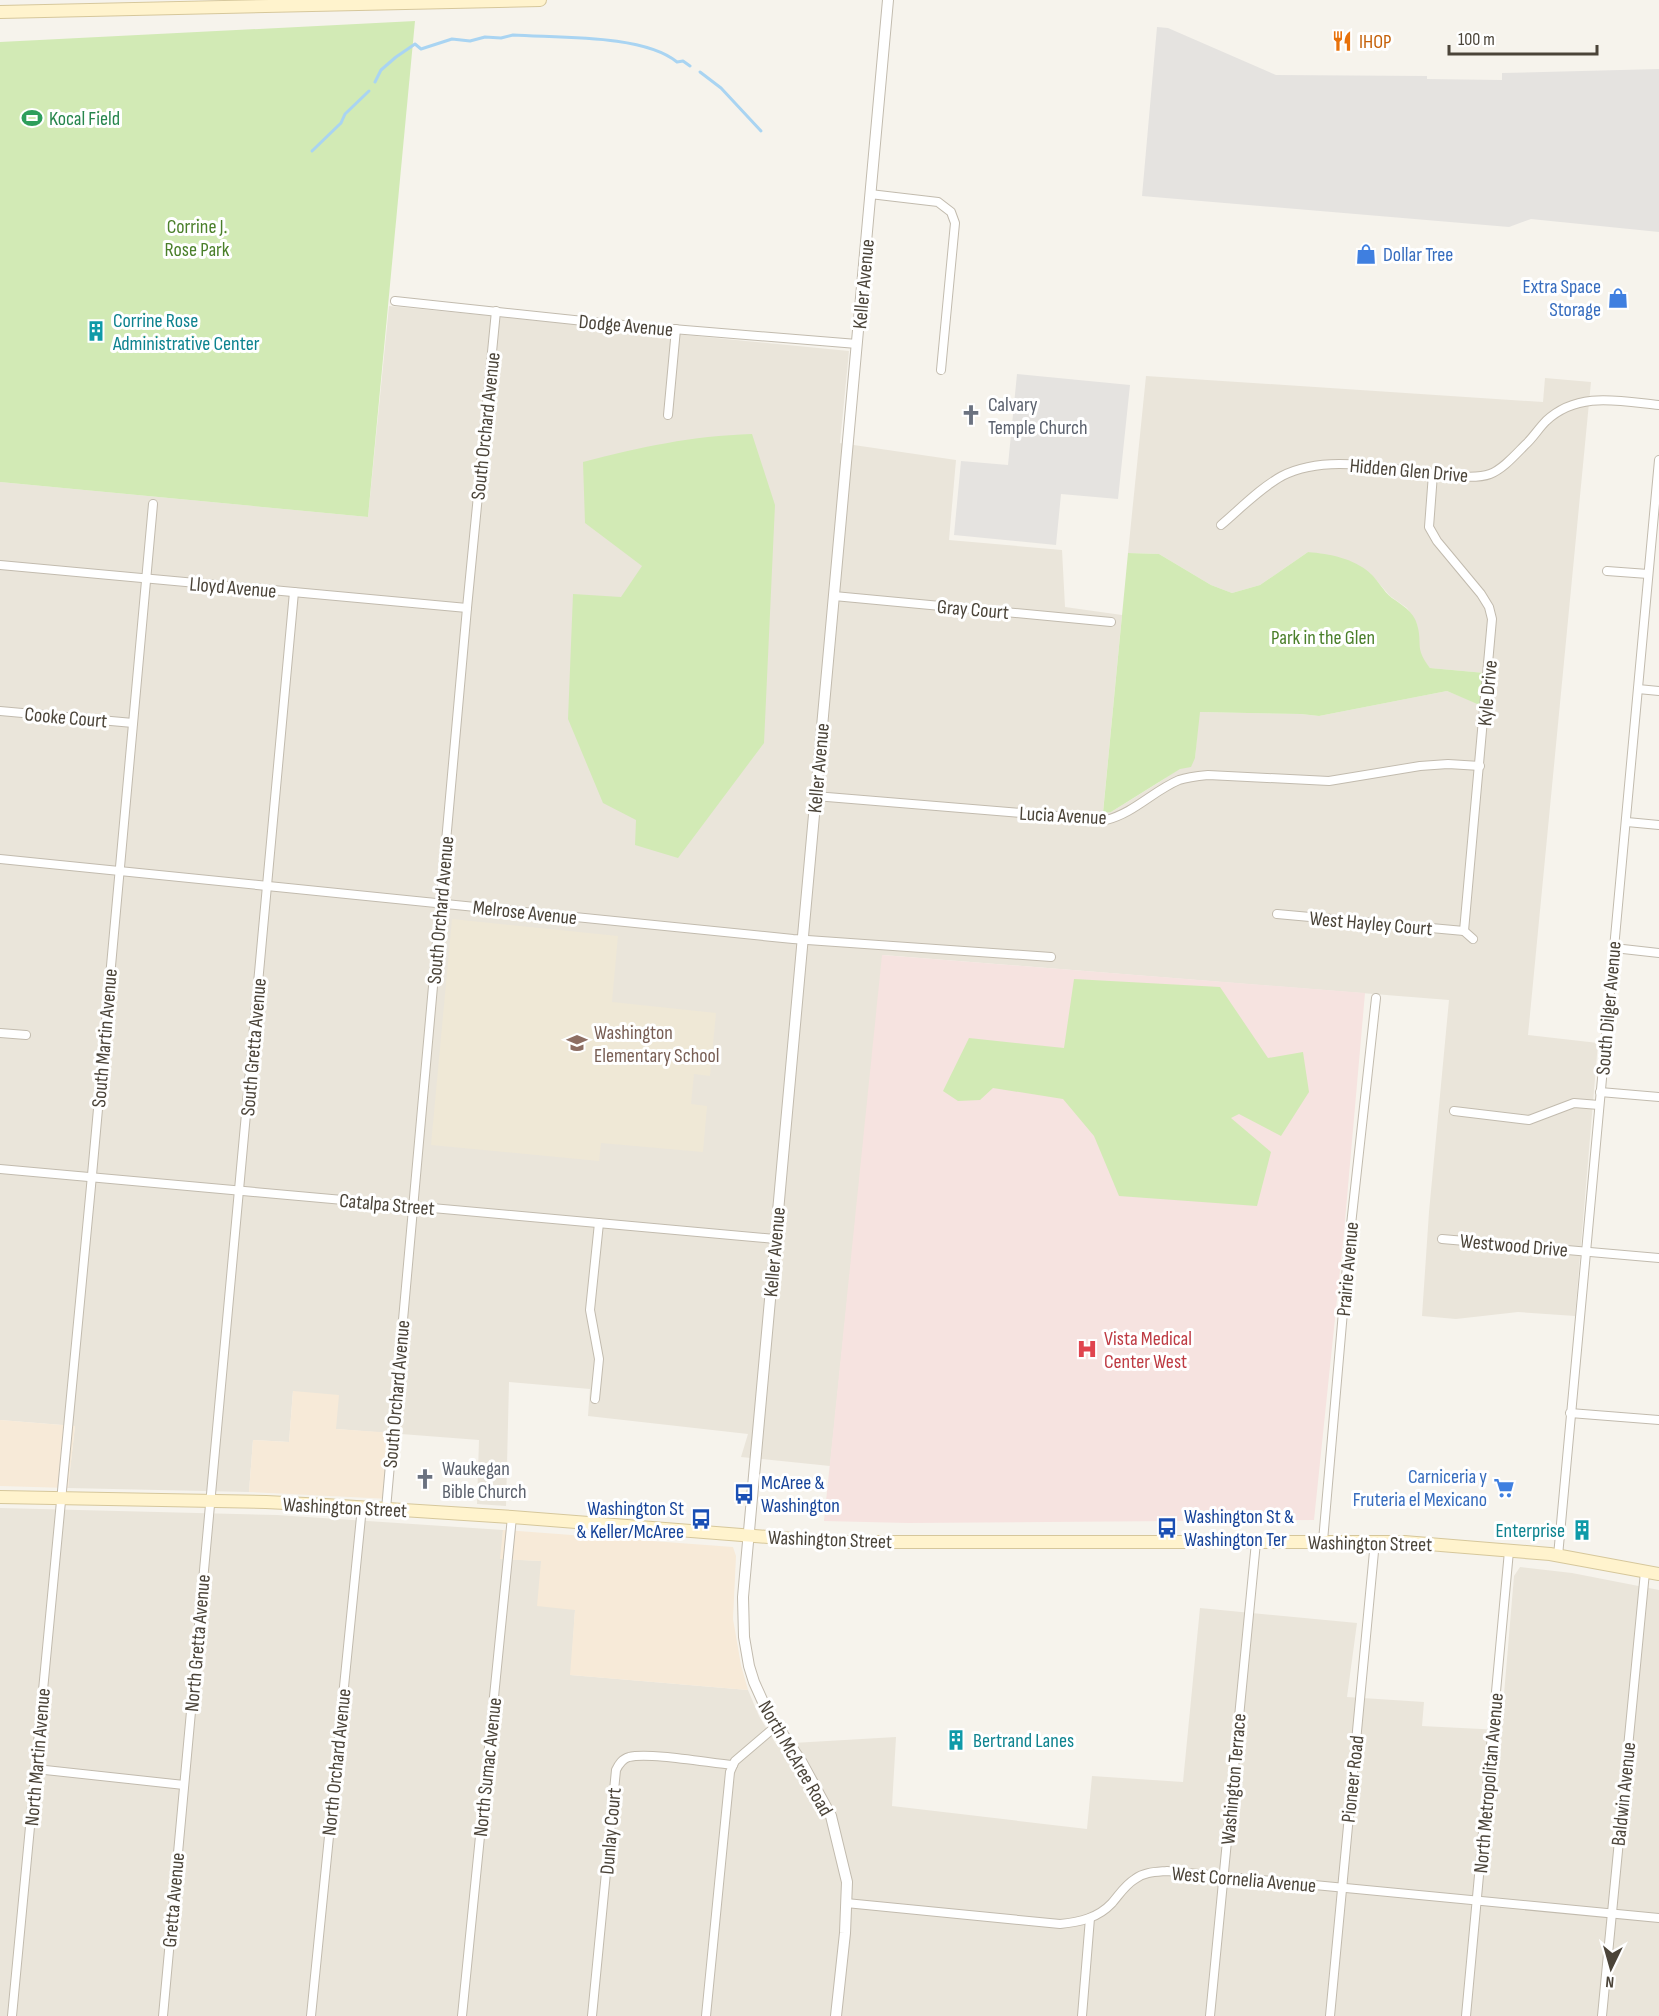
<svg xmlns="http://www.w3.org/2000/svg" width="1659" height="2016" font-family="'Sofia Sans Condensed',sans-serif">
  <rect width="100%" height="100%" fill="#f6f3ec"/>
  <g fill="#eae5da">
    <path d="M 389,306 L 849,351 L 840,443 L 956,460 L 949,540 L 1062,550 L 1065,607 L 1122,615 L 1103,812 L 1111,812 L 1158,783 L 1195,758 L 1199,712 L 1301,714 L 1319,716 L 1447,691 L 1482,705 L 1485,673 L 1430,668 L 1420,656 L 1417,624 L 1407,608 L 1390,596 L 1370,573 L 1308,552 L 1260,585 L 1232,593 L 1211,585 L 1159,554 L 1128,553 L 1146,376 L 1543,402 L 1545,378 L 1591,382 L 1528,1035 L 1598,1043 L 1575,1316 L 1518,1312 L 1456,1319 L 1422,1316 L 1429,1212 L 1449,1000 L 883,955 L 830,1466 L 741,1457 L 748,1434 L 588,1416 L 590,1389 L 509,1382 L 506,1506 L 477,1504 L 479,1440 L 336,1429 L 293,1391 L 289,1442 L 253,1440 L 249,1492 L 68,1488 L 75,1426 L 0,1420 L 0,482 L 368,517 Z"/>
    <path d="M 0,1508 L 277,1515 L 503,1530 L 501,1559 L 541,1561 L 575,1610 L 571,1675 L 748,1690 L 759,1716 L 776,1744 L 896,1737 L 892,1806 L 1087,1829 L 1092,1776 L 1183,1782 L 1200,1608 L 1357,1623 L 1347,1697 L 1424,1702 L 1422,1726 L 1501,1730 L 1514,1576 L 1520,1567 L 1572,1573 L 1659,1590 L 1659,2016 L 0,2016 Z"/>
  </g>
  <g fill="#f7ead8">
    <path d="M 293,1391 L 339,1395 L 336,1429 L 395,1433 L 390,1499 L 249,1492 L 253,1440 L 289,1442 Z"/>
    <path d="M 0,1420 L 75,1426 L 68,1488 L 0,1486 Z"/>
    <path d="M 503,1530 L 733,1547 L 736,1556 L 733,1619 L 741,1665 L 748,1690 L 570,1675 L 575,1610 L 537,1606 L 541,1561 L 500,1559 Z"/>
  </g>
  <path fill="#efe8d6" d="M 452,919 L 618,936 L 612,1002 L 716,1013 L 710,1076 L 694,1074 L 691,1104 L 707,1106 L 703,1152 L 601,1143 L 599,1161 L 431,1145 Z"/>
  <path fill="#f6e3e0" d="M 882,955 L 1365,993 L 1344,1232 L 1314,1520 L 908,1523 L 824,1521 Z"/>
  <g fill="#d2eab5">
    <path d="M 415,21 L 368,517 L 0,482 L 0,42 Z"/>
    <path d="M 752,434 L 775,505 L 764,743 L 678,858 L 635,845 L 636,820 L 603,803 L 568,719 L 573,594 L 621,597 L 642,566 L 585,523 L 583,462 C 641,447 691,436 752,434 Z"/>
    <path d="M 1308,552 C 1330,554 1353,558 1370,573 C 1378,580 1383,591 1392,598 C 1402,605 1413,611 1417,624 C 1423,645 1414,647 1430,668 L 1485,673 L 1482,706 L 1447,691 L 1319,716 L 1301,714 L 1200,712 L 1195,758 L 1191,767 L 1180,769 L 1111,812 L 1103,813 L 1128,553 L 1159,554 L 1211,585 L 1232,593 L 1260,585 Z"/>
    <path d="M 1074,979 L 1220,987 L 1268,1058 L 1303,1052 L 1309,1092 L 1281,1136 L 1239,1114 L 1231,1118 L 1271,1152 L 1257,1206 L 1119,1196 L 1094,1136 L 1063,1099 L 993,1088 L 980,1100 L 958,1101 L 943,1091 L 969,1038 L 1064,1048 Z"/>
  </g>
  <g fill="#e5e3e0">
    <path d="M 1157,27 L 1168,28 L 1276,75 L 1427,76 L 1427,79 L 1502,80 L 1502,73 L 1659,69 L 1659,232 L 1531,219 L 1509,227 L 1142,196 Z"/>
    <path d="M 1017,374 L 1130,385 L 1118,499 L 1061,494 L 1056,545 L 954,535 L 961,461 L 1008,465 Z"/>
  </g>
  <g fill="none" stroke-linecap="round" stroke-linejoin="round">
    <g stroke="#a9d4f2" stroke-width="3">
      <path d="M 700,72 L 721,88 L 761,131"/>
      <path d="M 375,82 L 381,70 L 396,57 L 415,44 L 421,49 L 452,39 L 470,41 L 485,37 L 501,38 L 513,35 C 556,38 643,34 677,62 L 683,61 L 690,66"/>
      <path d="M 312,151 L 341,123 L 345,114 L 369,91"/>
    </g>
    <g stroke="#c2bbae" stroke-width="10">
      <g id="minor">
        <path d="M 870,194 L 938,202 L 951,212 L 955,223 L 941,370"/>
        <path d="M 395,301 L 612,324 L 857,344"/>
        <path d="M 668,415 L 676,329"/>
        <path d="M 1433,474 L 1429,527 L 1437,541 L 1481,594 L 1489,607 L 1492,619 L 1464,931"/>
        <path d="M 1221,525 C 1240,509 1260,488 1282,476 C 1325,454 1380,468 1426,473 C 1442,475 1475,480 1490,474 C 1503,469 1515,455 1525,445 C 1533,438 1538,429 1546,421 C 1578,391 1619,401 1659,405"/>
        <path d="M 0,565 L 467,608"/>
        <path d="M 1607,571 L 1648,574"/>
        <path d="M 834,596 L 1111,622"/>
        <path d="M 1638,689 L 1659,691"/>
        <path d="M 0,711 L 133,723"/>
        <path d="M 815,796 L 1106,820 C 1134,813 1153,791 1179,780 C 1188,777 1198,776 1208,775 L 1329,781 L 1420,766 L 1448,764 L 1480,766"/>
        <path d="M 1627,822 L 1659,825"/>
        <path d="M 0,859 L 793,939 L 1051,957"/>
        <path d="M 1277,914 L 1464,931"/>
        <path d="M 1464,931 L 1473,939"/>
        <path d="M 1614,948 L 1659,953"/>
        <path d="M 0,1033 L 26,1035"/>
        <path d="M 1600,1092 L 1659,1097"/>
        <path d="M 1454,1111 L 1529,1120 L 1574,1103 L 1599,1105"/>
        <path d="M 0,1169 L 775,1239"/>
        <path d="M 1442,1239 L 1659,1258"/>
        <path d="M 595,1399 L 599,1359 L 590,1310 L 599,1223"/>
        <path d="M 1570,1413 L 1659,1420"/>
        <path d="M 386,1509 L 467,608 L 496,311"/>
        <path d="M 1323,1541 L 1349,1243 L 1376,998"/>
        <path d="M 1558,1556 L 1659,460"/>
        <path d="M 733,1765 L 735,1761 L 776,1726"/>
        <path d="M 36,1769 L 184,1785"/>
        <path d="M 846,1903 L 1060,1924 C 1080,1922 1098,1918 1112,1903 C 1119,1895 1125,1885 1135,1879 C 1144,1872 1156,1872 1167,1871 L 1659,1918"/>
        <path d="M 12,2016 L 91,1186 L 153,504"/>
        <path d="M 163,2016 L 294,592"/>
        <path d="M 311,2016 L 362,1507"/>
        <path d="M 462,2016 L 512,1517"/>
        <path d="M 592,2016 L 616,1770 C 619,1764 622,1759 629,1757 C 649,1752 710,1763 733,1765 L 730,1772 L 706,2016"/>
        <path d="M 1082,2016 L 1090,1918"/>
        <path d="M 1210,2016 L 1256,1542"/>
        <path d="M 1330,2016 L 1375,1541"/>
        <path d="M 1466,2016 L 1509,1551"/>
        <path d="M 1602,2016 L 1645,1572"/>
      </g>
    </g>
    <g stroke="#c2bbae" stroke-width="12">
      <path id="tertiary" d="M 836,2016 L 845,1933 L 847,1882 L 831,1816 L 801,1761 L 767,1711 L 754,1682 L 749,1666 L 744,1637 L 743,1597 L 888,0"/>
    </g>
    <g stroke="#d6c79b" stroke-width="14">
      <g id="secondary">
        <path d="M 0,12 L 540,0"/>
        <path d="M 0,1497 L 266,1502 L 325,1505 L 512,1517 L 831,1542 L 1404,1542 L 1550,1554 L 1659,1574"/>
      </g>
    </g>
    <use href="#minor" stroke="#fff" stroke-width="8"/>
    <use href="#tertiary" stroke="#fff" stroke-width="10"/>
    <use href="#secondary" stroke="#fff3cd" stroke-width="12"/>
  </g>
  <defs>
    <g id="restaurant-bare" transform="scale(1.62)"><path d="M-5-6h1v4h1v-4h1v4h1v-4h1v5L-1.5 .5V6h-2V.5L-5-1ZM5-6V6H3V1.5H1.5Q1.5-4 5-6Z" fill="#e8710a" stroke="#fff" stroke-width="2.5" paint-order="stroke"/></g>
    <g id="stadium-bare" transform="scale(1.62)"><path d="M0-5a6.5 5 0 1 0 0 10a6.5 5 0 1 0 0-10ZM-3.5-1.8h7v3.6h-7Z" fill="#2e9e5b" stroke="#fff" stroke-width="2.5" paint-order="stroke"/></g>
    <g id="shop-bare" transform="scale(1.62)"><path d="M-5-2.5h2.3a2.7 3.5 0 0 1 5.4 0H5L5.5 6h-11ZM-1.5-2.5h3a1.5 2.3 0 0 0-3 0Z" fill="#3f7fe0" stroke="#fff" stroke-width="2.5" paint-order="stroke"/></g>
    <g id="building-bare" transform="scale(1.62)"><path d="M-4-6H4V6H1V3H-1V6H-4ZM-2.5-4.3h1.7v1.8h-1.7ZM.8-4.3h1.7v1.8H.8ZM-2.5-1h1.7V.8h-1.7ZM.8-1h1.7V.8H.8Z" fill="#0f9aa8" stroke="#fff" stroke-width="2.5" paint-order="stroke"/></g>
    <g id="church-bare" transform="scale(1.62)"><path d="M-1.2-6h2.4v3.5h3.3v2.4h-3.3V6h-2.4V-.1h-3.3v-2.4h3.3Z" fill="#6b7280" stroke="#fff" stroke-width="2.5" paint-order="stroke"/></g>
    <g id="school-bare" transform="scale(1.62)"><path d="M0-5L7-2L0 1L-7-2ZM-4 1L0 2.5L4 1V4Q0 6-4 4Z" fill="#8d6e63" stroke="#fff" stroke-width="2.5" paint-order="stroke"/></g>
    <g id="hospital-bare" transform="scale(1.62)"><path d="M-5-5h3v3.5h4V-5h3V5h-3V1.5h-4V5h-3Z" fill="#e0444e" stroke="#fff" stroke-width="2.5" paint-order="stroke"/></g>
    <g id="supermarket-bare" transform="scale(1.62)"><path d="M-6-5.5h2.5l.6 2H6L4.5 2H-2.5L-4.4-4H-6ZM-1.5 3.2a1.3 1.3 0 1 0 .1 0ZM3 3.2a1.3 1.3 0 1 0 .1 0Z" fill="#3f7fe0" stroke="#fff" stroke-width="2.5" paint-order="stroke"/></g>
    <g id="bus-bare" transform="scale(1.62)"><path d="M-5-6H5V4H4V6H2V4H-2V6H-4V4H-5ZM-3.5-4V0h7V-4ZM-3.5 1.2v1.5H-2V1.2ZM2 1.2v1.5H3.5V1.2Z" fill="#1a4fb4" stroke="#fff" stroke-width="2.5" paint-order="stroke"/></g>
  </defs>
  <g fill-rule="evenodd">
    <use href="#restaurant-bare" x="1342" y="41"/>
    <use href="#stadium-bare" x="32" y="118"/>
    <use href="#shop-bare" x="1366" y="254"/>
    <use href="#shop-bare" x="1618" y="298"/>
    <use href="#building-bare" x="96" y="331"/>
    <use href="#church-bare" x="971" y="415"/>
    <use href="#school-bare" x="577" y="1043"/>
    <use href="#hospital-bare" x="1087" y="1349"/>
    <use href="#church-bare" x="425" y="1479"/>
    <use href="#supermarket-bare" x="1504" y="1488"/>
    <use href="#bus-bare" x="744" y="1494"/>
    <use href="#bus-bare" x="701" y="1519"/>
    <use href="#bus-bare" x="1167" y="1528"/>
    <use href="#building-bare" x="1582" y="1530"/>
    <use href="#building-bare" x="956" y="1740"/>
  </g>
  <g text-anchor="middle" stroke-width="6" stroke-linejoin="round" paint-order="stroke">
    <g font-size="20" fill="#c56008" stroke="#fff" text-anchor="start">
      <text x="1359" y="48">IHOP</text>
    </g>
    <g font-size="20" fill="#27864d" stroke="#fff" text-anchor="start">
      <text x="49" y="125">Kocal Field</text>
    </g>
    <g font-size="20" fill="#4a7f2a" stroke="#fff">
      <text x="197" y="233">Corrine J.<tspan x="197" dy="23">Rose Park</tspan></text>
      <text x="1323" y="644">Park in the Glen</text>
    </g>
    <g font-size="20" fill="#366cbe" stroke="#fff" text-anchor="end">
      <text x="1383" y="261" text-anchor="start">Dollar Tree</text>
      <text x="1601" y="293">Extra Space<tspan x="1601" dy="23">Storage</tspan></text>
      <text x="1487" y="1483">Carniceria y<tspan x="1487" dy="23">Fruteria el Mexicano</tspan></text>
    </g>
    <g font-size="20" fill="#4b4439" stroke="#fff">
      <text transform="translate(863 284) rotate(-85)" y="7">Keller Avenue</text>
      <text transform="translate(626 325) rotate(5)" y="7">Dodge Avenue</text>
      <text transform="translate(485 426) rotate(-84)" y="7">South Orchard Avenue</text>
      <text transform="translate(1409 470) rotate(5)" y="7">Hidden Glen Drive</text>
      <text transform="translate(233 587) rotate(5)" y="7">Lloyd Avenue</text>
      <text transform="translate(973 609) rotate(5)" y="7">Gray Court</text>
      <text transform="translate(1487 693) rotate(-85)" y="7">Kyle Drive</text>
      <text transform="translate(66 717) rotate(5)" y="7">Cooke Court</text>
      <text transform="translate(818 768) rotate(-85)" y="7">Keller Avenue</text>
      <text transform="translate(1063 815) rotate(3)" y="7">Lucia Avenue</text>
      <text transform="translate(440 910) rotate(-85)" y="7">South Orchard Avenue</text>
      <text transform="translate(525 912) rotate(6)" y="7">Melrose Avenue</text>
      <text transform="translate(1371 923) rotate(5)" y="7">West Hayley Court</text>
      <text transform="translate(1608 1008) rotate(-85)" y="7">South Dilger Avenue</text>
      <text transform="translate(104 1038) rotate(-85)" y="7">South Martin Avenue</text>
      <text transform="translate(253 1047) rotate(-85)" y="7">South Gretta Avenue</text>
      <text transform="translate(387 1204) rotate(5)" y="7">Catalpa Street</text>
      <text transform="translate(1514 1245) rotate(5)" y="7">Westwood Drive</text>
      <text transform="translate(774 1252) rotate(-85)" y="7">Keller Avenue</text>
      <text transform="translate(1347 1269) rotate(-85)" y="7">Prairie Avenue</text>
      <text transform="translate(396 1394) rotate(-85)" y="7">South Orchard Avenue</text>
      <text transform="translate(345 1507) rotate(3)" y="7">Washington Street</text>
      <text transform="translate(830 1539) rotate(2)" y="7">Washington Street</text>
      <text transform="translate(1370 1543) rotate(1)" y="7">Washington Street</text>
      <text transform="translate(197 1643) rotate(-85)" y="7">North Gretta Avenue</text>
      <text transform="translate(37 1757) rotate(-85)" y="7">North Martin Avenue</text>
      <text transform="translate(796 1758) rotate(60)" y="7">North McAree Road</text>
      <text transform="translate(336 1762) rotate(-84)" y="7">North Orchard Avenue</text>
      <text transform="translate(487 1767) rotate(-84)" y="7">North Sumac Avenue</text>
      <text transform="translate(1233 1779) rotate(-85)" y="7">Washington Terrace</text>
      <text transform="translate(1352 1779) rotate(-84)" y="7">Pioneer Road</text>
      <text transform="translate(1488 1783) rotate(-85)" y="7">North Metropolitan Avenue</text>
      <text transform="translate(1623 1794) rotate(-84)" y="7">Baldwin Avenue</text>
      <text transform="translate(610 1831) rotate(-85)" y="7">Dunlay Court</text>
      <text transform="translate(1244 1879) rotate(5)" y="7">West Cornelia Avenue</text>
      <text transform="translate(173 1900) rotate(-85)" y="7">Gretta Avenue</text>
    </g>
    <g font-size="20" fill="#0d838f" stroke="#fff" text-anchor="start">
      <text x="113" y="327">Corrine Rose<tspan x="113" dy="23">Administrative Center</tspan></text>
      <text x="1565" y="1537" text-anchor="end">Enterprise</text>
      <text x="973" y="1747">Bertrand Lanes</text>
    </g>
    <g font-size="20" fill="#5b616d" stroke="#fff" text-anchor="start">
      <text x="988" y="411">Calvary<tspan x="988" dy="23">Temple Church</tspan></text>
      <text x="442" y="1475">Waukegan<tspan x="442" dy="23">Bible Church</tspan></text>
    </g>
    <g font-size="20" fill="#785e54" stroke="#fff" text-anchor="start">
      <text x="594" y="1039">Washington<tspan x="594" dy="23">Elementary School</tspan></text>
    </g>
    <g font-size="20" fill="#be3a42" stroke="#fff" text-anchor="start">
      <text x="1104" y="1345">Vista Medical<tspan x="1104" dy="23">Center West</tspan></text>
    </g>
    <g font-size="20" fill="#164399" stroke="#fff" text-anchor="start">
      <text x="761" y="1489">McAree &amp;<tspan x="761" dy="23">Washington</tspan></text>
      <text x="684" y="1515" text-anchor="end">Washington St<tspan x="684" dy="23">&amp; Keller/McAree</tspan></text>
      <text x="1184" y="1523">Washington St &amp;<tspan x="1184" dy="23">Washington Ter</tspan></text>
    </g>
  </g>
  <g transform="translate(1611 1968) rotate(185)" stroke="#ffffff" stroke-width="4.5" paint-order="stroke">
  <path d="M0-4.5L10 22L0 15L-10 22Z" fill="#4b4439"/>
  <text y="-9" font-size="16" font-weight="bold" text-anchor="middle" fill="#4b4439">N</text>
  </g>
  <path d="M1449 45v9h148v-9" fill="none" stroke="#4b4439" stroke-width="3"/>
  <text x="1458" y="45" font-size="18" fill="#4b4439" stroke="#ffffff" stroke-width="4.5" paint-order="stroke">100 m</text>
</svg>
